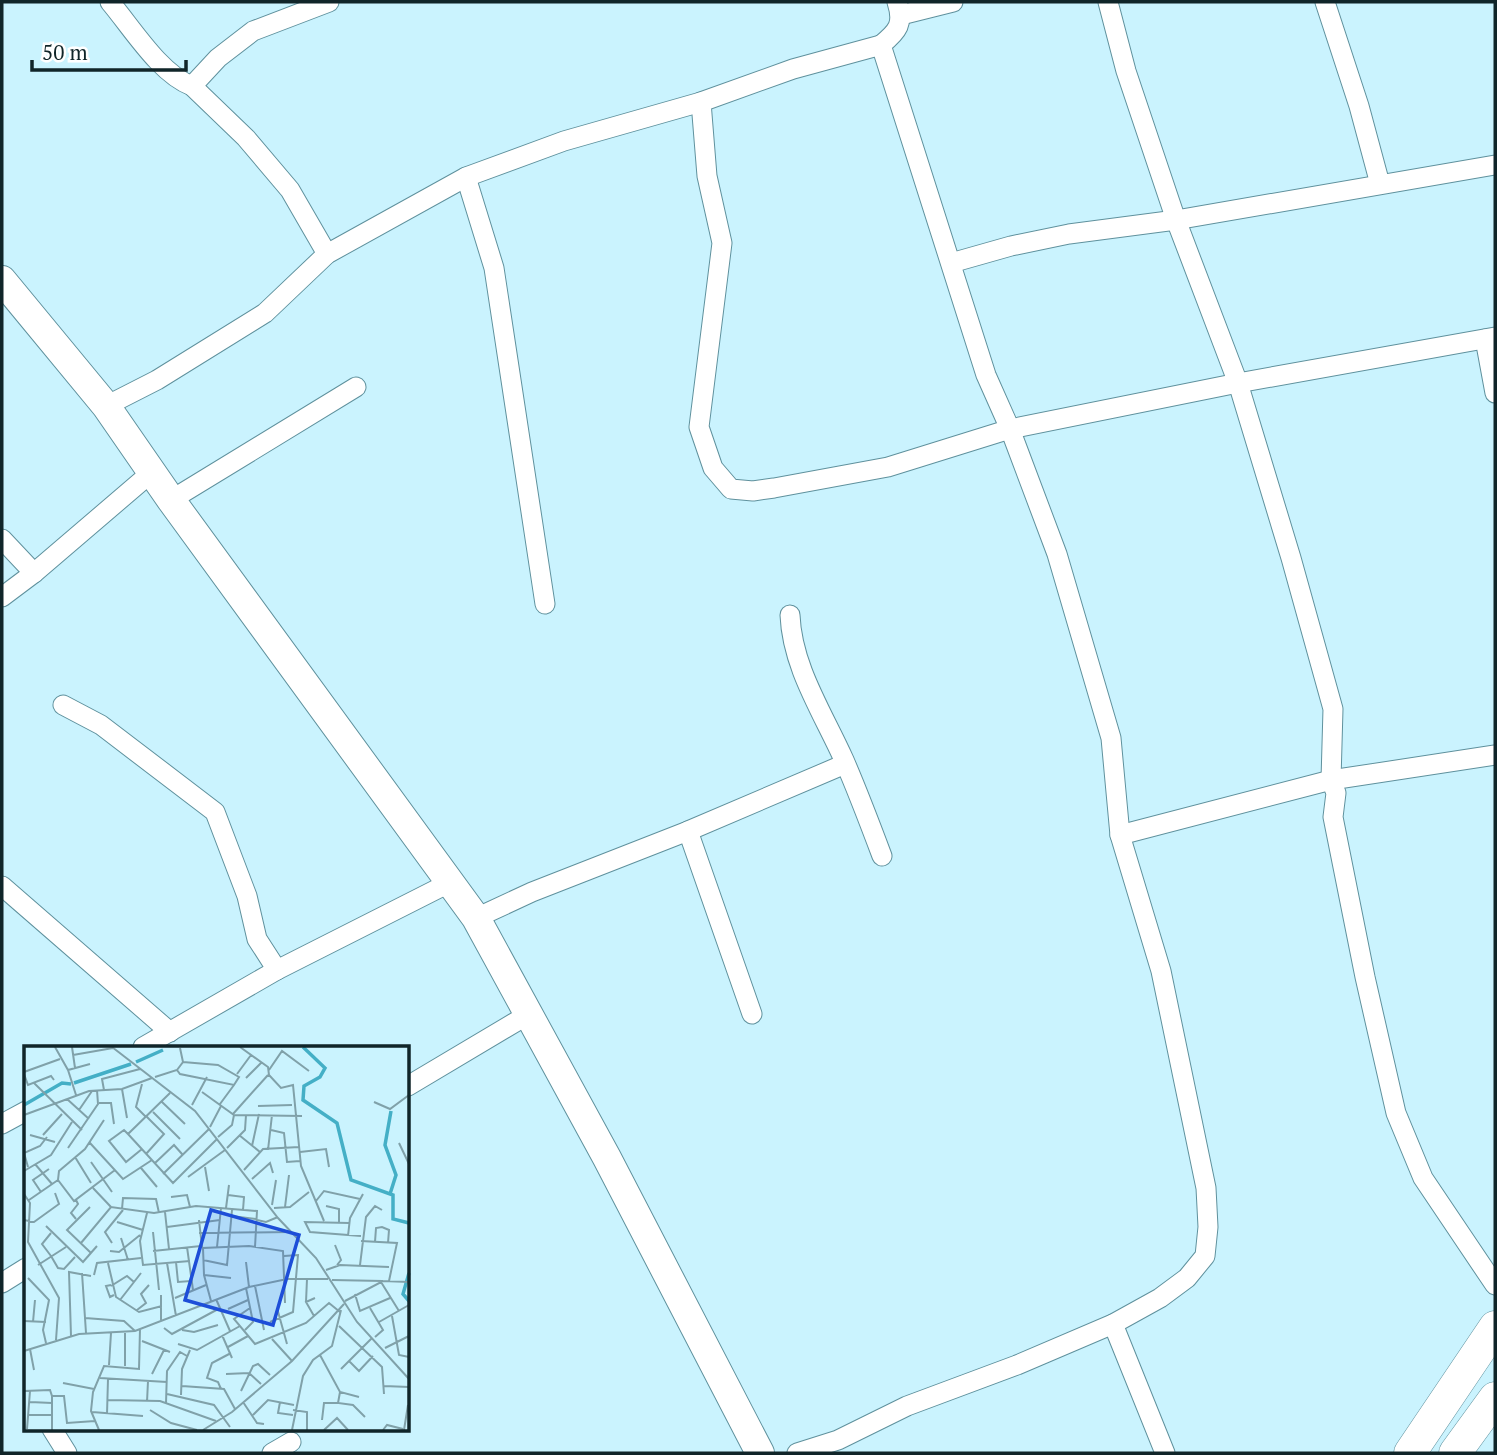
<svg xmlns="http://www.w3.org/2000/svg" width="1497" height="1455" font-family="'PT Serif',serif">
  <rect width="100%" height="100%" fill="#caf3fe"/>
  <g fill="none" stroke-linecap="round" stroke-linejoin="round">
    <g stroke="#5f919d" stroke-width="21">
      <g id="street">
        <path d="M 110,2 C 132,28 160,74 192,86 L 246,138 L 290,190 L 327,254"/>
        <path d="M 1108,2 L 1126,71 L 1176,220 L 1238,383 L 1291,558 L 1333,709 L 1331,780 L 1336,793 L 1333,817 L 1365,977 L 1396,1113 L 1423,1178 L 1495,1285"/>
        <path d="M 1325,2 L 1359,106 L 1380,184"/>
        <path d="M 901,15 L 953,2"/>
        <path d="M 881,45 C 898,31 904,24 897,2"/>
        <path d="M 192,86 L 218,58 L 253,31 L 329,2"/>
        <path d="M 701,102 L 707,176 L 722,243 L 699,427 L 713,468 L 731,489 L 753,491 L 774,488 L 888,467 L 1010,429 L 1238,383 L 1495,337"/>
        <path d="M 466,177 L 494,268 L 545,604"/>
        <path d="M 951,263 L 1011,246 L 1069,234 L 1176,220 L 1495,165"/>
        <path d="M 1485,339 L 1495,393"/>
        <path d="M 106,406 L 157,380 L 265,313 L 327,254 L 466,177 L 564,141 L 701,102 L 793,69 L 881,45 L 986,375 L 1010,429 L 1057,554 L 1111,738 L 1120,835 L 1161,971 L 1206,1188 L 1208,1227 L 1205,1256 L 1187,1278 L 1160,1298 L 1113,1324 L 1017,1365 L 907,1406 L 838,1440 L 797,1453"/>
        <path d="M 171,500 L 356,387"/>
        <path d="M 2,539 L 34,573"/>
        <path d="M 2,597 L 34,573 L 152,472"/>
        <path d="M 790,615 C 792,667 823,713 844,760 C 858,792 870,824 882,856"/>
        <path d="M 63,705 L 101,725 L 215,812 L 247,896 L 257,939 L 277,970"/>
        <path d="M 688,831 L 752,1014"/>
        <path d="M 1120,835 L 1331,780 L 1495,755"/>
        <path d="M 2,886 L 170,1032"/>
        <path d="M 476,918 L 532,892 L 688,831 L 845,764"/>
        <path d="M 143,1047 L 277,970 L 449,883"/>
        <path d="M 408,1086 L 529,1014"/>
        <path d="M 2,1124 L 26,1111"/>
        <path d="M 2,1283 L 26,1268"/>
        <path d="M 1113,1324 L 1165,1453"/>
        <path d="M 52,1429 L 67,1453"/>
        <path d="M 272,1453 L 291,1442"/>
      </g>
    </g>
    <g stroke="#5f919d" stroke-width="30">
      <path id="secondary" d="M 2,280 L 106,406 L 171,500 L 476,918 L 607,1158 L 760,1453"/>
    </g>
    <g stroke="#5f919d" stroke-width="33">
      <g id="primary">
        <path d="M 1410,1453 L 1495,1327"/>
        <path d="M 1455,1453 L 1495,1398"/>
      </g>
    </g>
    <use href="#street" stroke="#fff" stroke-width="19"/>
    <use href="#secondary" stroke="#fff" stroke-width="28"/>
    <use href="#primary" stroke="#fff" stroke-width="32"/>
  </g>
  <g transform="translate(24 1046)">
    <rect width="385" height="385" fill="#caf3fe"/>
    <path fill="none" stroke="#44afc6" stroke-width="3.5" d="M 279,1 L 301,22 L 296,31 L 280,40 L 279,54 L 313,77 L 327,134 L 369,149 L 369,173 L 385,177M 112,16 L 139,4M 50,37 L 107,18M 0,59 L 38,37 L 47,38M 366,148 L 372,129 L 361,99 L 367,65M 385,227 L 379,248 L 385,255"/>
    <path fill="none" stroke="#80a1a9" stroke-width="2" d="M 31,1 L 44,24 L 66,18M 48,1 L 51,22M 88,1 L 171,65 L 254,172 L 292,212 L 333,276 L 385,333M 216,1 L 244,21 L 245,29 L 257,42 L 269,39 L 277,120 L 300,175M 49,9 L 89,2M 44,24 L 52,49M 153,24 L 156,28 L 210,39 L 215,31 L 194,19 L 159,16M 245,24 L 258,5 L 285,25M 0,26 L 36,13M 0,28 L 4,39 L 27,30 L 30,34M 213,28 L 227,9M 131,31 L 153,24 L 159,16 L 156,2M 222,32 L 238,16M 10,37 L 58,84M 118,38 L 112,61 L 122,71M 98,43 L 103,72M 80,44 L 78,33 L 116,23M 178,46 L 210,69 L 278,70M 43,53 L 65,73M 138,56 L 161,78M 350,56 L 366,63 L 385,49M 75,57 L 87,57 L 90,78M 196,58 L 210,39M 168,59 L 183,31M 234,60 L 268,59M 55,64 L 68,45M 129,66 L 156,93M 209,68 L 244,29M 0,69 L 65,45 L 98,43 L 128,32M 80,74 L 61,103 L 35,125 L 34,134 L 50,155 L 91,124M 186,81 L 197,60M 247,84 L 260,87 L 263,116 L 276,115M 104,88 L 149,137 L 193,93M 6,89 L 31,96M 19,89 L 38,68M 215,89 L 236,106M 194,91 L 208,79 L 210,69M 66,97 L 99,133 L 128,114M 375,97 L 385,118M 228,100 L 235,68M 44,102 L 74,58 L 73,44M 203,102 L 221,84 L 222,69M 118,103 L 102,116 L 85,95 L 100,84 L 104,88 L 146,47M 244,104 L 248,69M 276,106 L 302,103 L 305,121M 122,108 L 140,88 L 122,70M 51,111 L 67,137M 67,116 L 88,146M 131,117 L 150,99 L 158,108M 11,118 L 28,138M 4,121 L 0,107 L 16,100 L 23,91M 181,121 L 185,145M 117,122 L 133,141M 220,124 L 239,103 L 275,101M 0,125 L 27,109 L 48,76M 139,128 L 185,83M 164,131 L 201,104M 228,133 L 246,117 L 249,127M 69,142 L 87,161M 17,146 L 9,134 L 25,123M 0,148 L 6,157 L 4,196 L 35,252 L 32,294M 204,149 L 220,151 L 219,164M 147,151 L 163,149 L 166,161M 5,154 L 34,134M 292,155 L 300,145 L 336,153M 248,159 L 252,134M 302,160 L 315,163 L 315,176M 66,161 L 43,184 L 67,207M 261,161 L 265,129M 202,162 L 205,139M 250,162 L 266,161 L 285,146M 98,163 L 99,152 L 132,153 L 135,167M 141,166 L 145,203M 123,167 L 116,195 L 119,219 L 166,215M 207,170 L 232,173M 52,173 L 47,167 L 54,158 L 52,154M 0,174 L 10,176 L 35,158 L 31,147M 175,174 L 178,201M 233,174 L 242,176 L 254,171M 93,176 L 119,184M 325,177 L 281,176 L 286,186 L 337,190M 22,180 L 59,216 L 73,200M 143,181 L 196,174M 129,186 L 135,244M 175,187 L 266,186M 324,190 L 326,172 L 339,148M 97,192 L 104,214M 337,195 L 373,197 L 365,235M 351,196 L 352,182 L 358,181 L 365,184 L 364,197M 57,197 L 87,161 L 130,167 L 172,160 L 233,165 L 231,201M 88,197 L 81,186 L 99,164M 311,199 L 317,214 L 313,219M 163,201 L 169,244M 193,201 L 197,162M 86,205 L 95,206 L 116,189M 129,205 L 177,200M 27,210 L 34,222 L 40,223 L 51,211M 27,210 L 18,198 L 27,187M 179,214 L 203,219 L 208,164M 152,216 L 154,236 L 167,235M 222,216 L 225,241M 84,217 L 92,251 L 115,266 L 138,260M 143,217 L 152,270M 14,219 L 42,201M 336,219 L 342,171 L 351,160 L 358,164M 302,224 L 316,219 L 365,221M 58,227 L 62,287M 70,229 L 73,217 L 117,212M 180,229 L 207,232M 4,232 L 25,254 L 19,284 L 22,297M 308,234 L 359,235M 357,236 L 375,265M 87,239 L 82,240 L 86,251 L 90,249M 87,240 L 103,230 L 110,236M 231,240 L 240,284M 331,248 L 336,265 L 366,252M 137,249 L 137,274M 151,252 L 182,239M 192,253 L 206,285M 96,254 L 117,227M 187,255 L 180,229 L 179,202 L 225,200 L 259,205 L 261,257M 321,255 L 359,235 L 385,236M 282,256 L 283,233M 226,262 L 210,273 L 231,298 L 282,277 L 305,257 L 316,266M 253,262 L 263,298M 346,262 L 359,284 L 351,291M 204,263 L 224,254M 113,264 L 122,257 L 117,248 L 125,239M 290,270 L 282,256 L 291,252M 368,270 L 375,309 L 385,311M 61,272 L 100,275 L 111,285M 0,275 L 22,276M 9,276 L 11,254M 246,276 L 269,266 L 274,209 L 260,210M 355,276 L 385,259M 315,280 L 358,321 L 360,348M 140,282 L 148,288 L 196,262M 158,284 L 170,286 L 194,279M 221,284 L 229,276 L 222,242M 198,289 L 208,312M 47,290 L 45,226 L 67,230M 248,293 L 268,315M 118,295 L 146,306M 154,298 L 173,304 L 216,280M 204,301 L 224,290M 361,302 L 385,290M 6,303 L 10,324M 0,305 L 55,288 L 111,285 L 225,241 L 263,233 L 304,233M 296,309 L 316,346 L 335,351M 325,315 L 335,325 L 349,310M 85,319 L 87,287M 101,320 L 101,287M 317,323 L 348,292M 128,328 L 140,304M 202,328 L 225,327 L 237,338M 76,332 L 143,336M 39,337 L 70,343M 158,340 L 200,343 L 211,363M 360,340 L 385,341M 197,343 L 194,336 L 183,332 L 188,317 L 207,307M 0,345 L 26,344 L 28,350 L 40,350 L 43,377 L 71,375M 217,345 L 229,320 L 234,318 L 246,329M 316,346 L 314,357 L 329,359 L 341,371M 143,348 L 190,359 L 206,381M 157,349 L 158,323 L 166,304M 84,354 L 136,355 L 192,375M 6,356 L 28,357M 123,356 L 124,335M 219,356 L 233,377 L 240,378M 256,356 L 254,367 L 269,369M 142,357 L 143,325 L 156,306 L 163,310M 126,364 L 147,377 L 173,384M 269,364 L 283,366 L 283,384M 68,366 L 119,370M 83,368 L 84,333M 4,369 L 27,369M 229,369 L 244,354 L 270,359M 298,374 L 300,357 L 314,357M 3,383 L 6,345M 28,384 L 28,350M 75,384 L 67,365 L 69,346 L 80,320 L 115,323 L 116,283M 179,384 L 208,366 L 268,315 L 320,258M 268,384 L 279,330 L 289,314 L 308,300 L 317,264M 300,384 L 313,372 L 324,384M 359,384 L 363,379 L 379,383M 380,384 L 384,359"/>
    <path fill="#1d4ed8" fill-opacity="0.15" stroke="#1d4ed8" stroke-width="3.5" d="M 187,164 L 275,189 L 249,279 L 161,254 Z"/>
    <rect width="385" height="385" fill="none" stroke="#102529" stroke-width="3.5"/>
  </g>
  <rect width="1497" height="1455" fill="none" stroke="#102529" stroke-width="7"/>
  <path d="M32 60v10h154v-10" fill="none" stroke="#102529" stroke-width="3.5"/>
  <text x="42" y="60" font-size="21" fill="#102529" stroke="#ffffff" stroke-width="5" paint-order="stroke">50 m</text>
</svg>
